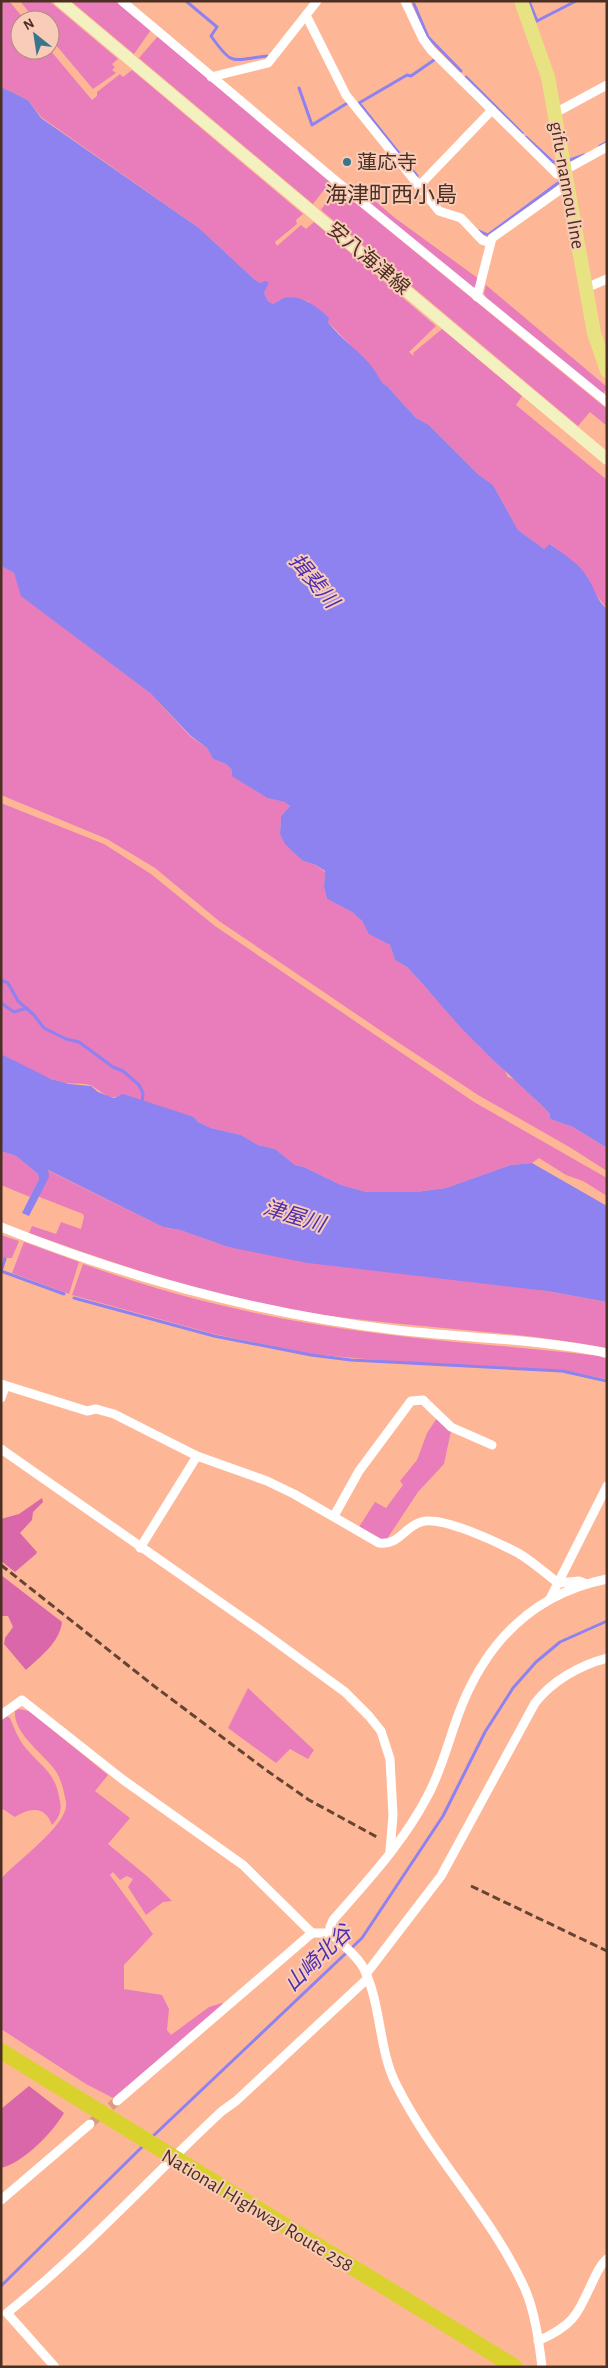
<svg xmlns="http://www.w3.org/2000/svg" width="608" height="2368" font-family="'Alegreya Sans','Noto Sans JP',sans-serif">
  <rect width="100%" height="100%" fill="#feb796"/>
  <g fill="#e97cba">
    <path d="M 1,1 L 9,1 L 25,20 L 20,20 L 20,50 L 50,50 L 92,100 L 97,96 L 97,92 L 120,74 L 123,77 L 132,70 L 303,214 L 296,220 L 297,224 L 275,242 L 277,246 L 301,225 L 306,229 L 314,222 L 436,326 L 409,352 L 414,356 L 413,353 L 442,329 L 522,396 L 516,405 L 607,480 L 607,609 L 594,592 L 587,576 L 551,544 L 544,549 L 518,530 L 493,485 L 479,475 L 429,425 L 416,418 L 387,386 C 379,382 379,375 373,369 C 351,346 330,324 308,301 L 284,298 L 273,304 L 268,301 L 264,293 L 269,283 L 260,283 L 255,280 L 199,228 L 41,117 L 28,100 L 1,87 Z"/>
    <path d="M 20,1 L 49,1 L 118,59 L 112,64 L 115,67 L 112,70 L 116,73 L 93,89 L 50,38 L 50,20 L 35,20 Z"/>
    <path d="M 71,1 L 117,1 L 151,30 L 134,54 Z"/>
    <path d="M 158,36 L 330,182 L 313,204 L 139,58 Z"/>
    <path d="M 355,184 L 395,218 L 479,279 L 476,287 L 472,287 L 354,192 Z"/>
    <path d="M 336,187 L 607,409 L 607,426 L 590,412 L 578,426 L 321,210 Z"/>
    <path d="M 486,285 L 607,387 L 604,393 L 599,392 L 486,298 L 484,293 Z"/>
    <path d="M 1,566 L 14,573 L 22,596 L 150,693 L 191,737 L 207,748 L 213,759 L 226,764 L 232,770 L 233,776 L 267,798 L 286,802 L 290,806 L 281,816 L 280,834 L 303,861 L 316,865 L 325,872 L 324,887 L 327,899 L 352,912 L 362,921 L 369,933 L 390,945 L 395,960 L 407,967 L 480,1047 L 503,1067 L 508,1077 L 516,1080 L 550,1114 L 550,1119 L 573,1127 L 607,1148 L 607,1171 L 571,1148 L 478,1095 L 390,1037 L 219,921 L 155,868 L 107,839 L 1,795 Z"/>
    <path d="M 1,803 L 104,844 L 151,874 L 215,926 L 474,1102 L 607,1178 L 607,1196 L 583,1181 L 566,1175 L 539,1158 L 532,1163 L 511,1165 L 446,1188 L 416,1192 L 366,1192 L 341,1185 L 304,1167 L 295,1165 L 275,1149 L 258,1145 L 241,1135 L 211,1128 L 198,1122 L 194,1117 L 119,1096 C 108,1100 101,1091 92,1086 C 84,1082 70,1085 61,1082 C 40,1076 20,1065 1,1054 Z"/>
    <path d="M 1,1151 L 16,1156 L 38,1174 L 39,1179 L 30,1197 L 1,1185 Z"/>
    <path d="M 47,1170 L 163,1227 L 180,1230 L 228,1247 L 547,1291 L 607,1302 L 607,1348 C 505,1329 401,1328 298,1311 C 206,1296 117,1264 29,1233 L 32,1226 L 56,1234 L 61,1222 L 81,1229 L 84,1217 L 83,1214 L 37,1196 L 45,1185 Z"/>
    <path d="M 1,1235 L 19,1241 L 12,1258 L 5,1258 L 1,1262 Z"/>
    <path d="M 24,1242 L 79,1262 L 69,1294 L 12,1273 Z"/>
    <path d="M 83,1264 C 185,1301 283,1322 391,1335 C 460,1344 529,1347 598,1356 L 607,1359 L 607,1379 L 562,1370 L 387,1361 L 311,1354 L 214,1334 L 72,1295 Z"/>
    <path d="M 437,1418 L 451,1431 L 444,1464 L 418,1492 L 387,1539 L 379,1539 L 359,1527 L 375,1502 L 386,1508 L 403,1485 L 400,1481 L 417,1460 L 427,1433 Z"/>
    <path d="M 248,1688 L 314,1750 L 308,1759 L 290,1749 L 276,1763 L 228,1728 Z"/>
    <path d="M 19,1709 L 29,1711 L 108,1775 L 95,1791 L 130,1818 L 108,1844 L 148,1877 L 172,1901 L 163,1902 L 146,1915 L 128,1887 L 133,1879 L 127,1876 L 120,1880 L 113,1872 L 110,1875 L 153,1934 L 124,1965 L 124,1989 L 162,1995 L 169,2009 L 167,2030 L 171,2035 L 209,2007 L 222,2003 L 224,2005 L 113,2098 L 86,2084 L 1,2029 L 1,1879 C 16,1861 70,1824 66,1802 C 64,1792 62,1782 57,1773 C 46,1755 13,1735 15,1711 Z"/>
    <path d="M 6,1716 L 10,1718 C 14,1728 18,1738 24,1746 C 42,1768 55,1771 60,1801 C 62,1811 59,1818 52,1825 C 45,1805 29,1808 15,1817 L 1,1808 L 1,1719 Z"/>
  </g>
  <g fill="#d967a9">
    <path d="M 42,1498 L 43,1502 L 33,1512 L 32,1520 L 20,1533 L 37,1552 L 36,1554 L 15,1572 L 1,1561 L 1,1519 L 19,1514 Z"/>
    <path d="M 1,1575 L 62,1622 C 60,1642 40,1657 26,1670 L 4,1644 L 5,1638 L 13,1627 L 8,1616 L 1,1616 Z"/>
    <path d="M 29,2086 L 64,2113 C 53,2132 23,2163 1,2168 L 1,2109 Z"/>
  </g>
  <g fill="#8e81f0">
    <path d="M 1,87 L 28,100 L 41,118 L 199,228 L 255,280 L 260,283 L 266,281 L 269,283 L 264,293 L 268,301 L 273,304 C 277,302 281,299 284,298 C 301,294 318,307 329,318 L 328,322 C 341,340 363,353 375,371 C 380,378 380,382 387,386 L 416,418 L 429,425 L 479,475 L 493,485 L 518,530 L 544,549 L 550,544 C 562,553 578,563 586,575 C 594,586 596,600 607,609 L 607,1148 L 573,1127 L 550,1119 L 550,1114 C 527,1090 503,1070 480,1047 C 454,1022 432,993 407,967 L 395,960 L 390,945 L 369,934 L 362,921 L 352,912 L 327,899 L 324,887 L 325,871 L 316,865 L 303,861 L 285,844 L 280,834 L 281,816 L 290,806 L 285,802 L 267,798 L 232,776 L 232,770 L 226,764 L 213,759 L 207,748 L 191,736 L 150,693 L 21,596 L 14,573 L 1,566 Z"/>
    <path d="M 1,1054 L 51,1079 L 69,1084 L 91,1086 L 98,1092 L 114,1098 L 123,1094 L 194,1117 L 198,1122 L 211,1128 L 241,1135 L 258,1145 L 275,1149 L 295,1165 L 304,1167 L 341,1185 L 366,1192 L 416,1192 L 446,1188 L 511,1165 L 532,1163 L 607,1206 L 607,1302 L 547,1291 L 308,1263 L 228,1247 L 180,1230 L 163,1227 L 48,1170 L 49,1177 L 29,1216 L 22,1213 L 39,1179 L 38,1174 L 16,1156 L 1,1151 Z"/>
  </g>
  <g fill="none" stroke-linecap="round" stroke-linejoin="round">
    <g stroke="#8e81f0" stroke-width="3">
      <path d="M 186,1 L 217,27 L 211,36 C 233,67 231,60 267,56"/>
      <path d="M 529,1 L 537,21 L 576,1"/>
      <path d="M 414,4 L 428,37 L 461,71"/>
      <path d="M 466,77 L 522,133"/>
      <path d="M 299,88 L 312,125 L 349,102"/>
      <path d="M 526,137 L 553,162 L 557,162"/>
      <path d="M 600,146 L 607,142"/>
      <path d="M 570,160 L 584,155"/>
      <path d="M 417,176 L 359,103 L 407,75 L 411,76 L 434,60"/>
      <path d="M 426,188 L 432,195"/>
      <path d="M 479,231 L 488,235 L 558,183"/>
      <path d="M 1,980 L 8,983 L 18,1001 L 34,1015 L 44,1028 L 66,1039 L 79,1042 L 113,1067 L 123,1071 L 139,1085 L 143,1093 L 142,1103"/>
      <path d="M 1,1003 L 14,1012 L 27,1008"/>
      <path d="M 1,1271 L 64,1294"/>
      <path d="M 1,1271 L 5,1259"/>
      <path d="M 74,1298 L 214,1336 L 311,1355 L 351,1360 L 562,1371 L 607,1381"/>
      <path d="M 151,2138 L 362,1938 L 443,1816 L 485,1732 L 513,1688 L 536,1662 L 560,1642 L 607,1621"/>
      <path d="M 1,2286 L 143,2146"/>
    </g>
    <path stroke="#da9c7f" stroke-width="9" stroke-dasharray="9 4.5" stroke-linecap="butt" d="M 90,2124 L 117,2101"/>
    <g stroke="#fff" stroke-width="9">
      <path d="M 122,1 L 336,181 L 607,402"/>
      <path d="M 317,1 L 306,15 L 346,95 L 419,186 L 492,110"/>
      <path d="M 405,1 L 423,39 L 431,50 L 557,174 L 566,177"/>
      <path d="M 211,77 L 268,63 L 306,15"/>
      <path d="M 555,113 L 607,85"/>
      <path d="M 565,170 L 607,147"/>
      <path d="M 419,186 L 439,211 L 461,218 L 482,240 L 490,243"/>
      <path d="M 586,288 L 607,279"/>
      <path d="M 477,297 L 492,238 L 568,184"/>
      <path d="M 1,1227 C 128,1278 260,1314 396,1330 C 467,1338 537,1339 607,1353"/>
      <path d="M 1,1384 L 87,1411 L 96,1409 L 114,1414 L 197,1456 L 267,1481 L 294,1494 L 379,1543 C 399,1546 404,1527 421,1522 C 441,1515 499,1543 518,1553 C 532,1561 545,1573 558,1583 L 550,1599"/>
      <path d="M 1,1398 L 5,1387"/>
      <path d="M 1,1449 L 260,1630 L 345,1692 L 369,1716 L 381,1731 L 390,1759 L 393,1815 L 390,1851"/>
      <path d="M 334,1516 L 359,1471 L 411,1401 L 423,1400 L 451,1427 L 492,1445"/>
      <path d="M 140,1548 L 197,1456"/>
      <path d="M 584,1583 L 579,1581 L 558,1583 L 607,1486"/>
      <path d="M 1,1715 L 22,1700 L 122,1779 L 243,1865 L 312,1933"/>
      <path d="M 366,1974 L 441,1876 L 535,1703 C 552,1681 580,1665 607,1658"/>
      <path d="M 117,2101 L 312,1933 L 331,1933"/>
      <path d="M 1,2200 L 90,2124"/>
      <path d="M 538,2341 C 573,2325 576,2317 592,2283 C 596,2274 600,2265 607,2259"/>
      <path d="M 55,2367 L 7,2313 C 84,2251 150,2178 222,2111 L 236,2101 L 367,1979"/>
      <path d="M 542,2367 C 539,2342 535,2312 525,2289 C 492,2216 433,2158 397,2086 C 378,2050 382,2006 364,1969 C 358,1956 341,1944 331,1933 L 330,1927 L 333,1920 C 367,1881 403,1843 427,1797 C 443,1768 450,1734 462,1705 C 489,1639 536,1593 607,1579"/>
    </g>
    <path stroke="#f4f1c0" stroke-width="12" d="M 60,1 L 607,459"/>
    <path stroke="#e8e382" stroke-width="14" d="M 521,1 L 548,77 L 594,333 L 607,371"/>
    <path stroke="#d9d12e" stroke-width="16" d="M 1,2051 L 515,2367"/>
    <g stroke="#643" stroke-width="3" stroke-dasharray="8 4" stroke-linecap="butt">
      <path d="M 1,1565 L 154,1686 L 266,1770 L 309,1800 L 377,1837"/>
      <path d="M 471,1886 L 607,1951"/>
    </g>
  </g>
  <circle fill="#3a758d" stroke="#f8ccb8" stroke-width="2" cx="347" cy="162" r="5"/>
  <g text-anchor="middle" stroke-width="4" stroke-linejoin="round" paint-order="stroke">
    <g font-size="20" fill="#4b2f21" stroke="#f8ccb8" text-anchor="start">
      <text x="357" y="169">蓮応寺</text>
    </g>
    <g font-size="20" fill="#4b2f21" stroke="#f8ccb8">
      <text transform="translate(568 185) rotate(80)" y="7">gifu-nannou line</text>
      <text transform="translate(369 258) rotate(40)" y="7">安八海津線</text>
      <text transform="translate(258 2210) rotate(31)" y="7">National Highway Route 258</text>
    </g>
    <g font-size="21" font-style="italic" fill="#4e2eb0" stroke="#f8ccb8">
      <text transform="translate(314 581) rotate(50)" y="7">揖斐川</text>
      <text transform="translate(294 1216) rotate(17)" y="7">津屋川</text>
      <text transform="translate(318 1958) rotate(-44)" y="7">山崎北谷</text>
    </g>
    <g font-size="22" fill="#4b2f21" stroke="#f8ccb8">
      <text x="391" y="202">海津町西小島</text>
    </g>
  </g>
  <rect width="608" height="2368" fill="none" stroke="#4b2f21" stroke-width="5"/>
  <g transform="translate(35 35) rotate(330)"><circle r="24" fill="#f8ccb8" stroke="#b38d7c"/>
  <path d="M0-4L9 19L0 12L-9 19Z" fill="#3a758d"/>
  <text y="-8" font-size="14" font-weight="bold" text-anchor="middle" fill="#4b2f21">N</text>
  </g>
</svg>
